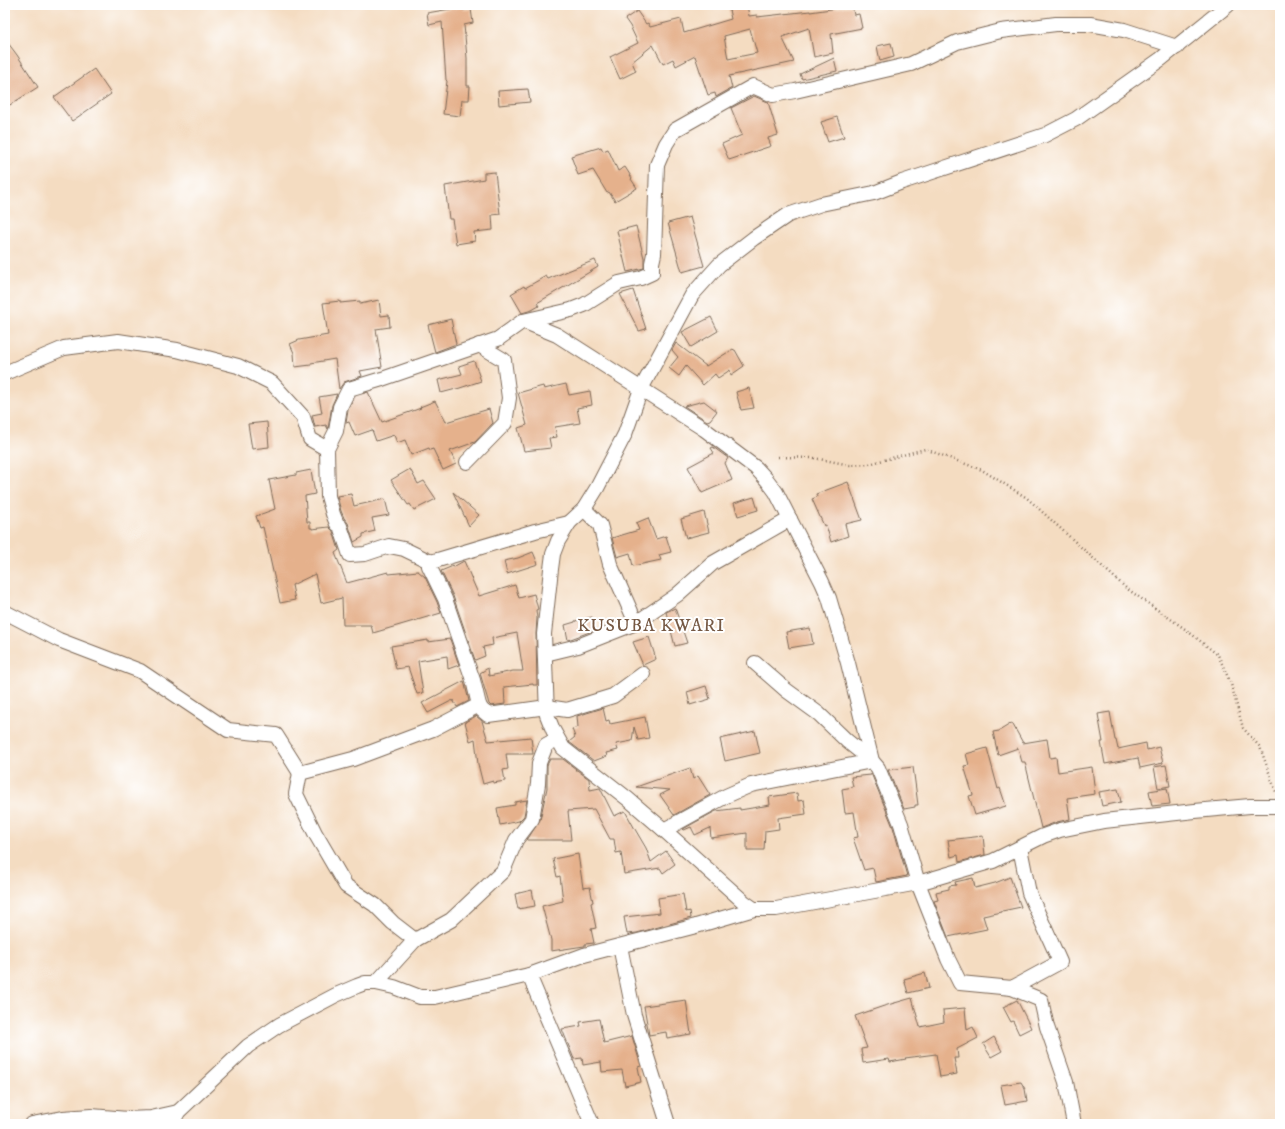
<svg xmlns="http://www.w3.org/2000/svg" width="1285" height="1129" font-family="'IM FELL DW Pica',serif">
  <rect width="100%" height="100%" fill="#fff"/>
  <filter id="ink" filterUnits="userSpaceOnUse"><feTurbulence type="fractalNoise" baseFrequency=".025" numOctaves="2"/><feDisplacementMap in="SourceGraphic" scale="8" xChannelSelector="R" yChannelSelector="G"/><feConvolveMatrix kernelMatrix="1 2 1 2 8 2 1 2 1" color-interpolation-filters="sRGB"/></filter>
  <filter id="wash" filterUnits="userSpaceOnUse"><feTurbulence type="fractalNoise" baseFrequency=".012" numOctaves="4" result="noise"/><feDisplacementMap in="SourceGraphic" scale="16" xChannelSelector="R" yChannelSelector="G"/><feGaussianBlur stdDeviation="0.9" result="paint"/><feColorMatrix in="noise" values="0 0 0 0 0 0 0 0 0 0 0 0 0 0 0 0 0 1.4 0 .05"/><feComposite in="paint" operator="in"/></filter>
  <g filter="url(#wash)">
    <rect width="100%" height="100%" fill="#f4dcc1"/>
    <g id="blocks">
      <g fill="#e5b18c" fill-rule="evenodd">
        <path d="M 728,5 L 747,5 L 749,16 L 757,15 L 757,17 L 810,11 L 810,12 L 852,6 L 854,15 L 859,14 L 862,28 L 831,34 L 833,53 L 814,57 L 809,28 L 782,37 L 794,62 L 729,76 L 732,88 L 716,97 L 715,93 L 708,95 L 695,56 L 676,66 L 673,59 L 663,64 L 653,45 L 632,62 L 636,71 L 620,79 L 610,57 L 638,43 L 630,26 L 625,19 L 637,11 L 646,24 L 648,23 L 650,27 L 681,19 L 684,33 L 731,19 ZM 750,29 L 757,53 L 728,59 L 724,36 Z"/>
        <path d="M 462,7 L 463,10 L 471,9 L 473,23 L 464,25 L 467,58 L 467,86 L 470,86 L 469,100 L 462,100 L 460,116 L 443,114 L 447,81 L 446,80 L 442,22 L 429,25 L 427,13 Z"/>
        <path d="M 5,39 L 17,55 L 38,87 L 5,108 Z"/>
        <path d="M 891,43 L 894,57 L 880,61 L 877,46 Z"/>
        <path d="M 834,58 L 837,71 L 802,79 L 800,74 Z"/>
        <path d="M 94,69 L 111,94 L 72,121 L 54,97 Z"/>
        <path d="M 528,89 L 530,102 L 499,105 L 498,91 Z"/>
        <path d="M 754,96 L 768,102 L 778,135 L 768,138 L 771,146 L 729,160 L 722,144 L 742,135 L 731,108 Z"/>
        <path d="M 837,117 L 844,137 L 828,142 L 821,122 Z"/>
        <path d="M 601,147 L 603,151 L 608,149 L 618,171 L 625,167 L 632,178 L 631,179 L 637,188 L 615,201 L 609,192 L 607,193 L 593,170 L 578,175 L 571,156 Z"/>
        <path d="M 495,172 L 500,214 L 492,215 L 493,230 L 474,232 L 475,241 L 456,244 L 452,219 L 449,219 L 445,186 L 484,179 L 484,173 Z"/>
        <path d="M 690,217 L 704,266 L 682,272 L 668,223 Z"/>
        <path d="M 636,226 L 644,258 L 644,268 L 627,272 L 617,231 Z"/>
        <path d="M 595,260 L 598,267 L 537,303 L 539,306 L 532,310 L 522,313 L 511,294 L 524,286 L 525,288 L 546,276 L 548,279 Z"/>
        <path d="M 633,290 L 646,329 L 639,331 L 620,294 Z"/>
        <path d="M 379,300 L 381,316 L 389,315 L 390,327 L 376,329 L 382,367 L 360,371 L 362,376 L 344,382 L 339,389 L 335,359 L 311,363 L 311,365 L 295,367 L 294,353 L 290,344 L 299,340 L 328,335 L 323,303 L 340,301 L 340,303 L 360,301 L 360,304 Z"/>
        <path d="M 711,317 L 718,331 L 691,347 L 682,332 Z"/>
        <path d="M 451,319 L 456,344 L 435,352 L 428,325 Z"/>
        <path d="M 676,343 L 706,366 L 733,349 L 734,350 L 735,350 L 744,366 L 731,375 L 730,370 L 718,378 L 715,374 L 703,385 L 686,366 L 679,376 L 669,368 L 678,357 L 672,350 Z"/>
        <path d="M 474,361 L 481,381 L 460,388 L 441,393 L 438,380 L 462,374 L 459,366 Z"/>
        <path d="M 566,384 L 569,395 L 590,391 L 592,405 L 577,408 L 580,423 L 555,427 L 557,437 L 549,438 L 551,448 L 524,451 L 518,428 L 527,425 L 518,393 L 543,386 L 544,389 Z"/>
        <path d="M 749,388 L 754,408 L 741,410 L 736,392 Z"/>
        <path d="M 368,392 L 382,422 L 421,408 L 420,407 L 435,401 L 446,422 L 489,409 L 493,423 L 475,442 L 450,451 L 456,464 L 443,470 L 433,449 L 430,450 L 429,448 L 411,455 L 405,440 L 397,443 L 394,435 L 376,441 L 372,430 L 355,436 L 349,422 L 346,423 L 348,410 L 355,396 Z"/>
        <path d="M 337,394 L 332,405 L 328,429 L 326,425 L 315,427 L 312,415 L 322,413 L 319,397 Z"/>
        <path d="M 704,401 L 717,411 L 710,420 L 707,421 L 684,406 Z"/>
        <path d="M 267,422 L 269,447 L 252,449 L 248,424 Z"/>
        <path d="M 713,447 L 728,458 L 725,463 L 732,480 L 702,493 L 688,467 L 714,453 L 711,448 Z"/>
        <path d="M 410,469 L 418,484 L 424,481 L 436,499 L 414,510 L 410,504 L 408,505 L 391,480 Z"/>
        <path d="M 311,470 L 315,494 L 305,496 L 307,522 L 310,522 L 310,528 L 312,528 L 312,529 L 329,527 L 333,531 L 339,550 L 335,553 L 347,583 L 388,572 L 389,574 L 418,571 L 425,577 L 437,602 L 441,613 L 373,633 L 371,625 L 343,625 L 342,598 L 321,603 L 315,574 L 292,585 L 295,600 L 280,603 L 263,527 L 260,528 L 256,516 L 275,509 L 269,480 L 296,475 L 296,473 Z"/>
        <path d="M 848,482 L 862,520 L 845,524 L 848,536 L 831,542 L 826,525 L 824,526 L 812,499 L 817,497 L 816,494 Z"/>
        <path d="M 453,492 L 479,515 L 469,526 Z"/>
        <path d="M 351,494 L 354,506 L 385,499 L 389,515 L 372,518 L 375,531 L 363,534 L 363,537 L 354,542 L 348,523 L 344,518 L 341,511 L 337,496 Z"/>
        <path d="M 754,497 L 758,510 L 738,516 L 734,503 Z"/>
        <path d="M 704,512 L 709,532 L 686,538 L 681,519 Z"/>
        <path d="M 648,518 L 656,539 L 666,536 L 671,552 L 659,555 L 661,560 L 633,566 L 630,553 L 617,557 L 612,538 L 639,530 L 636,523 Z"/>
        <path d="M 533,552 L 538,564 L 507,574 L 504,561 L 518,558 Z"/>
        <path d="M 464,561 L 479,596 L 515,585 L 519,598 L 534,594 L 538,609 L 536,610 L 537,618 L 536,634 L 537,685 L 533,685 L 533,684 L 504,687 L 505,704 L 491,706 L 489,704 L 480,673 L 488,668 L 489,676 L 513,671 L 523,671 L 517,633 L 492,638 L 493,645 L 483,647 L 485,656 L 475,660 L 453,596 L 441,571 L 453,566 L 453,567 Z"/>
        <path d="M 675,608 L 687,643 L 675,646 L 666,612 Z"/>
        <path d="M 592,617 L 595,630 L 568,640 L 565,625 L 575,622 L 575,621 Z"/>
        <path d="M 810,628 L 813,644 L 789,648 L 786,632 Z"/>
        <path d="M 649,637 L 656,659 L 643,665 L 633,642 Z"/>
        <path d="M 450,639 L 459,665 L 448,669 L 447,656 L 418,661 L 423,693 L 417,694 L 408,667 L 396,669 L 391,646 L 428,640 L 428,642 Z"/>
        <path d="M 464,681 L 469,701 L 457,707 L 453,700 L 428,713 L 422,703 Z"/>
        <path d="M 706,686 L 710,699 L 690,705 L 687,692 Z"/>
        <path d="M 603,708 L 606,721 L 609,720 L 610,724 L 645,717 L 649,738 L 638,740 L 634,727 L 632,741 L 616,744 L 618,750 L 606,753 L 607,756 L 594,761 L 569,742 L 575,737 L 572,729 L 578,727 L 577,716 Z"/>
        <path d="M 1110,712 L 1115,740 L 1116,740 L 1118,749 L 1146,743 L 1147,750 L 1159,747 L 1163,763 L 1140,768 L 1138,758 L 1105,764 L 1101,742 L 1103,742 L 1098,714 Z"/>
        <path d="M 476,716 L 482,721 L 488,741 L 531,737 L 533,754 L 506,754 L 508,769 L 503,770 L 505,781 L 493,783 L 493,781 L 483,784 L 478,764 L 475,739 L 470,741 L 465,722 Z"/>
        <path d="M 1012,723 L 1023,743 L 1047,739 L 1050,758 L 1056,757 L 1058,772 L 1092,767 L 1095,794 L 1067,798 L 1070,819 L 1057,822 L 1041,828 L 1025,762 L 1022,762 L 1018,748 L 998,755 L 993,732 L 999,731 Z"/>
        <path d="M 755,731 L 760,753 L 725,761 L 720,739 Z"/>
        <path d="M 987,748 L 998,789 L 1000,788 L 1006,806 L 975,815 L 969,796 L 973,795 L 964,766 L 969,765 L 966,754 Z"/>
        <path d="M 550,759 L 563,759 L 576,769 L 575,770 L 577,770 L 589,779 L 590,790 L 600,788 L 614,816 L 625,811 L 636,831 L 646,848 L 651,862 L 666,851 L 675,864 L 663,873 L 660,868 L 624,874 L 621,852 L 616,853 L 614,839 L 610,839 L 594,809 L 568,811 L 571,840 L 527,840 L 540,820 L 547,788 L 547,765 Z"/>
        <path d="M 1166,765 L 1170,786 L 1158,788 L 1154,767 Z"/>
        <path d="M 913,767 L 918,805 L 915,805 L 915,807 L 904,809 L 888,770 Z"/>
        <path d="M 690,768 L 693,779 L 698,776 L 710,795 L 674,815 L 660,795 L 670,790 L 636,787 Z"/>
        <path d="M 871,773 L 893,827 L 907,876 L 876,882 L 873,868 L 864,870 L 853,838 L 858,837 L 854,812 L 845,813 L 842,789 L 853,787 L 851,777 L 871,775 Z"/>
        <path d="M 1167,788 L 1170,804 L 1152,806 L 1149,791 Z"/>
        <path d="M 1118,789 L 1121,802 L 1102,806 L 1099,792 Z"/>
        <path d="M 797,793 L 798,801 L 804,800 L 806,814 L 778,818 L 779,829 L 765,831 L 764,850 L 747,850 L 747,833 L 711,838 L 710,828 L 695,835 L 691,827 L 684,830 L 683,829 L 716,811 L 740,808 L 740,810 L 770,805 L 769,797 Z"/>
        <path d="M 527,800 L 524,816 L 519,821 L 500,825 L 497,808 L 515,805 L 515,802 Z"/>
        <path d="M 983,836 L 985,855 L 959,862 L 958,855 L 951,857 L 948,840 Z"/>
        <path d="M 578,854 L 583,888 L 590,887 L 593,902 L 591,903 L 596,928 L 591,929 L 594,943 L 585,944 L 585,946 L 584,946 L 551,951 L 551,940 L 542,906 L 563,901 L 560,876 L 557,877 L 553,859 Z"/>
        <path d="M 1010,877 L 1021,907 L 1002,911 L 1002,912 L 983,916 L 987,929 L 948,937 L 934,901 L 938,900 L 936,892 L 949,889 L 949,886 L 956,885 L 955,882 L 973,878 L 975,888 L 995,883 Z"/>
        <path d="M 532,890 L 535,906 L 518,909 L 515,894 Z"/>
        <path d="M 683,894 L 686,912 L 690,911 L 691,918 L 637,933 L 627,934 L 624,917 L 660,913 L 658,898 Z"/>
        <path d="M 925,973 L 929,988 L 908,993 L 904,979 Z"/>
        <path d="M 912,998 L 920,1027 L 944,1022 L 943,1010 L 965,1008 L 967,1030 L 973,1027 L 978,1038 L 957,1049 L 958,1058 L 954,1058 L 957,1074 L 940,1077 L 936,1054 L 905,1058 L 906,1059 L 890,1062 L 889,1059 L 863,1063 L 861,1049 L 867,1048 L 855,1016 L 884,1006 Z"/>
        <path d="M 686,1000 L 691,1034 L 667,1038 L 666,1032 L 649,1035 L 644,1006 Z"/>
        <path d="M 1017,1000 L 1031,1028 L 1019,1034 L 1013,1021 L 1011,1022 L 1003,1007 Z"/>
        <path d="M 599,1019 L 604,1043 L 632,1036 L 641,1066 L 638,1067 L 641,1082 L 625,1086 L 622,1070 L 602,1072 L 601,1062 L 583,1065 L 582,1058 L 574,1059 L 562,1029 L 581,1026 L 580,1022 Z"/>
        <path d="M 994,1037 L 1002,1051 L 991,1057 L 983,1044 Z"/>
        <path d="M 1021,1082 L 1025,1089 L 1027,1101 L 1005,1105 L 1001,1085 Z"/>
      </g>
    </g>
  </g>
  <g filter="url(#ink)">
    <use href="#blocks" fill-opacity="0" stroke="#7c6857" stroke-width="1"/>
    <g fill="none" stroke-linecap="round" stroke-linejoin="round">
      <g stroke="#7c6857" stroke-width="16">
        <g id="street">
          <path d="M 523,321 L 557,335 L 704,429 L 756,468 L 767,480 L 776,492 L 822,582 L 829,598 L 848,663 L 872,761 L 878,768 L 901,824 L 918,883 L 948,959 L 960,983 L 1012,988 L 1060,962 L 1029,893 L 1020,848"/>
          <path d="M 5,373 L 64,348 L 118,341 L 177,350 L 238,366 L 272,383 L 303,417 L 310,439 L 327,449"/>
          <path d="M 467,462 L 505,423 L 509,398 L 504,360 L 479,345"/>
          <path d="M 584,509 L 600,525 L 610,564 L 636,623"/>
          <path d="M 569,523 L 535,531 L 431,562 L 404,549 L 389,546 L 365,554 L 350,555 L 340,526 L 337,524 L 333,514 L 328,496 L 327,449 L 336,431 L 340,407 L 349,389 L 382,379 L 498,339 L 523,321 L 571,310 L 584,305 L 619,283 L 641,278 L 652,273 L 652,263 L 654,254 L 657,165 L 666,144 L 675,130 L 753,86 L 773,95 L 795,91 L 911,64 L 957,42 L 1001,31 L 1056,24 L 1090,24 L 1124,30 L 1177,47"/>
          <path d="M 431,562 L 429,566 L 445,599 L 473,680 L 479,705 L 482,710 L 488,715 L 547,707 L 567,710 L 613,696 L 643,674"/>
          <path d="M 5,612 L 59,640 L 140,671 L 228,730 L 276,735 L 300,773 L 353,759 L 433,729 L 479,705"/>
          <path d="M 545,654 L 578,646 L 636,623 L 677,595 L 713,563 L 790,519"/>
          <path d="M 300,773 L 296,794 L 315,833 L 346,886 L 375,905 L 393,923 L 415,940 L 376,983"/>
          <path d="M 664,830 L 726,796 L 751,785 L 872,761 L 847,741 L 819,714 L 786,690 L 755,663"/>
          <path d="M 754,909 L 744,902 L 664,830 L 628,799 L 563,748 L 553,730 L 547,715 L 544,634 L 551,569 L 553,554 L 558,541 L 569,523 L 584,509 L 597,488 L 625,434 L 641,389 L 692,295 L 719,265 L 754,238 L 788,215 L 821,204 L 874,193 L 902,182 L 1045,135 L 1076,119 L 1161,59 L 1228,5"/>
          <path d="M 415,940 L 451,920 L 503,871 L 516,840 L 532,819 L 538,784 L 539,763 L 546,745 L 557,739"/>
          <path d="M 620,946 L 634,1015 L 668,1124"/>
          <path d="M 529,975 L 592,1124"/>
          <path d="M 1012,988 L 1041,1000 L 1047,1027 L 1066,1082 L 1074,1124"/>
          <path d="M 32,1124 L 63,1118 L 91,1116 L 128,1119 L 151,1118 L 178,1112"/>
          <path d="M 172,1124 L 178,1112 L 248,1046 L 279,1025 L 336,995 L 357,986 L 365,983 L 376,983 L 394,987 L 420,997 L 435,997 L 529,975 L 584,955 L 696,926 L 754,909 L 776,909 L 918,883 L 993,861 L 1043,836 L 1060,830 L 1104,821 L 1195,811 L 1250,806 L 1280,806"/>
        </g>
      </g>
      <path stroke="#7c6857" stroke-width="2.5" stroke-dasharray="1 3" stroke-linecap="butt" d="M 778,457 L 814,458 L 850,465 L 869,464 L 925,449 L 982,470 L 1027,498 L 1126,588 L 1185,629 L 1218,655 L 1231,684 L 1243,728 L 1260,747 L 1276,792"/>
      <use href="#street" stroke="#fff" stroke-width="14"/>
    </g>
  </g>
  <g text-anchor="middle" stroke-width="4" stroke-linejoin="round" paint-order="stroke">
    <g font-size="18" letter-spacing="1" fill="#765944" stroke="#fff">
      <text x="651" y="631">KUSUBA KWARI</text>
    </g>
  </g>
  <rect width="1285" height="1129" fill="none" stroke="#fff" stroke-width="20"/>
</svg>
